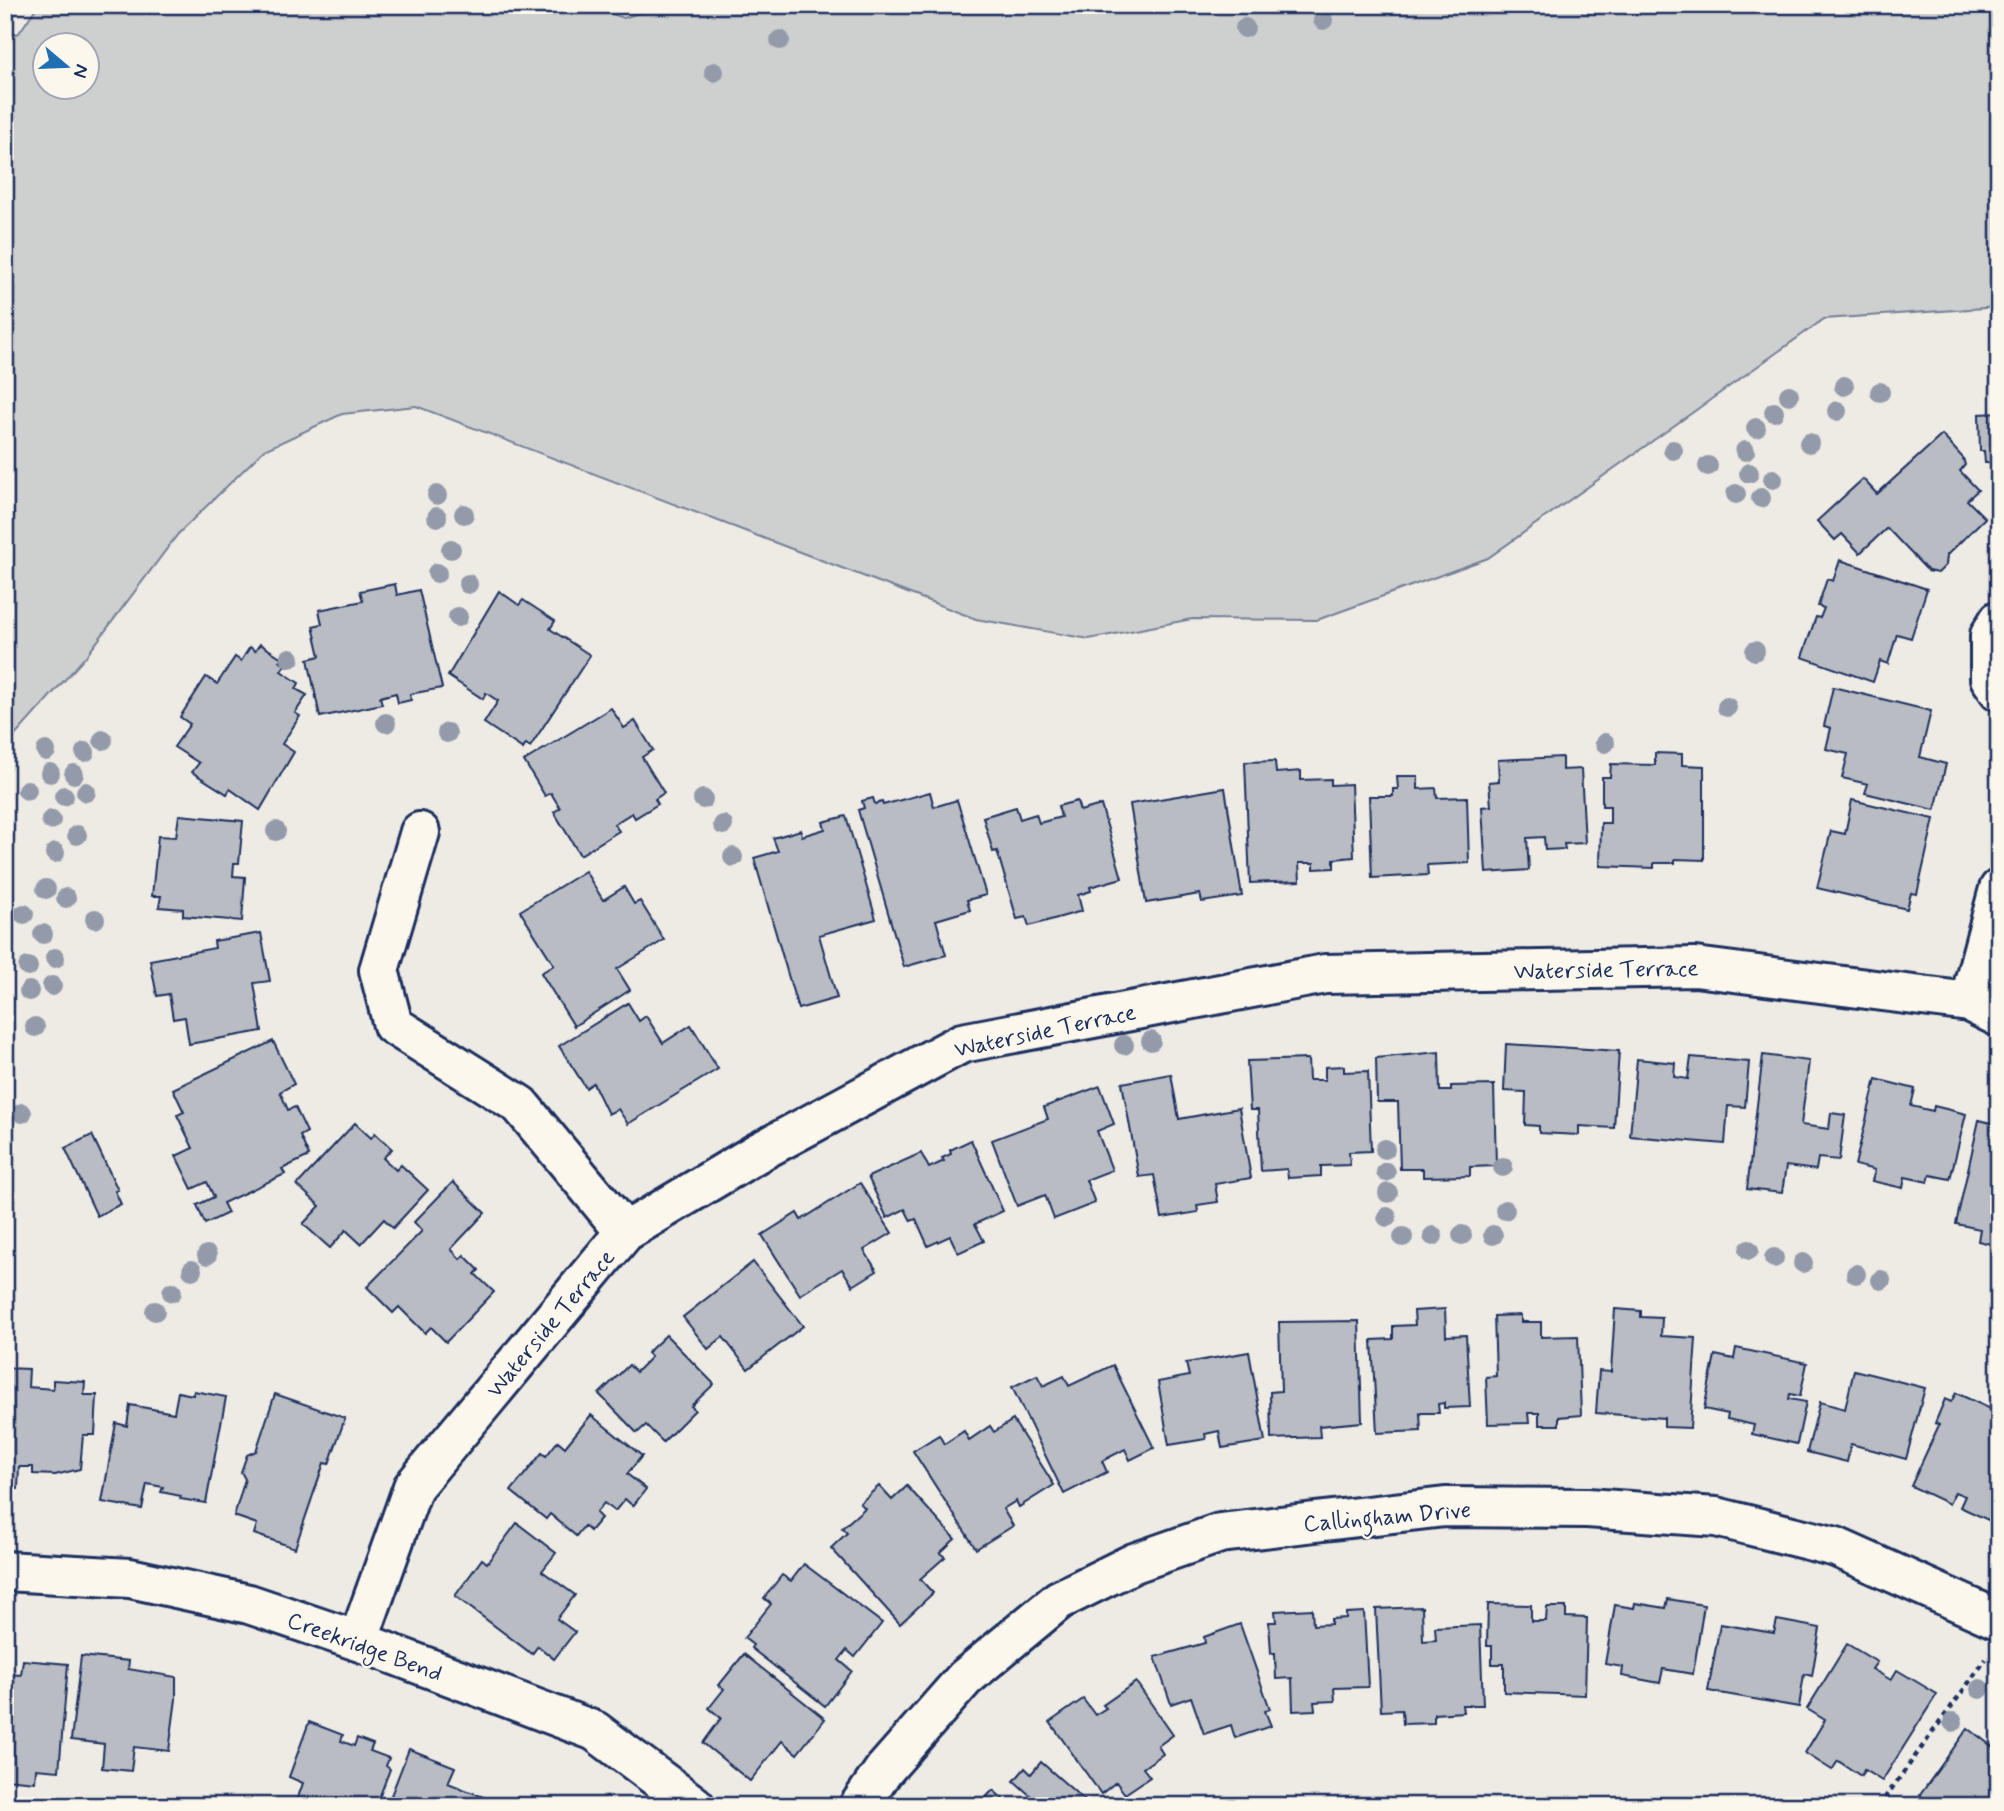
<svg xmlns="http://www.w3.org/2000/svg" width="2004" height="1811" font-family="Mynerve,sans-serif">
  <rect width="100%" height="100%" fill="#eeebe4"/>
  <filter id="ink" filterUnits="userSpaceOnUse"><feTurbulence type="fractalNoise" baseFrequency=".0143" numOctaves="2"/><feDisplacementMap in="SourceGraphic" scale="14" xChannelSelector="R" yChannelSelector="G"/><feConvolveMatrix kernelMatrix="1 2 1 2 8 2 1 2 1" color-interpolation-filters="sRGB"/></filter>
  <g filter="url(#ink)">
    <path fill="#cecfcf" stroke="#747f96" stroke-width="2" fill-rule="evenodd" d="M 38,5 L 586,5 L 624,18 L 662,5 L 1999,5 L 1999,307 L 1824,319 L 1488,558 L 1317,620 L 1192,619 L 1089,639 L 976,619 L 416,406 L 342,414 L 264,450 L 178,534 L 87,655 L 5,747 L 5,39 L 19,33 ZM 46,46 L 88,46 L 88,88 L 46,88 Z"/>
    <g fill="#b9bcc3" stroke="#1b2f5e" stroke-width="2">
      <path d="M 1999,413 L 1999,487 L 1994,487 L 1993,463 L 1985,463 L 1984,451 L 1980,451 L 1979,414 Z"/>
      <path d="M 1942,435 L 1963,458 L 1965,465 L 1960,471 L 1978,490 L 1967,500 L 1985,518 L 1947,555 L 1946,565 L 1938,573 L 1928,571 L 1887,528 L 1860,553 L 1842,534 L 1835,540 L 1817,521 L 1863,479 L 1877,494 Z"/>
      <path d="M 1840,560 L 1927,589 L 1911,638 L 1897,634 L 1888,664 L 1880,661 L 1873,682 L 1802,657 L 1816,617 L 1820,618 L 1824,608 L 1818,606 L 1827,579 L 1833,581 Z"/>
      <path d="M 395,584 L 397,595 L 419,590 L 442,688 L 410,694 L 411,700 L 398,703 L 396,693 L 380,697 L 382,704 L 320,717 L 308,659 L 320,656 L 313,626 L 322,624 L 319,610 L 363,601 L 360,591 Z"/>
      <path d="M 499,591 L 519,605 L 523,600 L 555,621 L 550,629 L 590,655 L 530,747 L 526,744 L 523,749 L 484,723 L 498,701 L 486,693 L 483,699 L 448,676 Z"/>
      <path d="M 260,644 L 282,658 L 279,661 L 285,665 L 281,671 L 299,683 L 296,689 L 307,695 L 295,713 L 300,716 L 282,744 L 294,752 L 260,810 L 230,789 L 227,794 L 192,772 L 199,763 L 174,747 L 190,724 L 180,717 L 206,677 L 217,684 L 235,657 L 241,661 L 250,647 L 255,651 Z"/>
      <path d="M 1833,687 L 1931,711 L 1920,757 L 1946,764 L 1935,810 L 1865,793 L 1868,784 L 1842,778 L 1848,754 L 1826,749 L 1831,728 L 1824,726 Z"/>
      <path d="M 611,708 L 624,728 L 635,721 L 653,750 L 642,757 L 664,793 L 655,799 L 658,804 L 635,818 L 632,813 L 614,824 L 619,831 L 580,855 L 554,812 L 560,808 L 551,793 L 545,796 L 524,761 Z"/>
      <path d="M 1655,753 L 1682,754 L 1682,765 L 1704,766 L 1704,860 L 1675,859 L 1675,863 L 1654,863 L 1654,868 L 1600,866 L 1601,823 L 1610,823 L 1610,806 L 1602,806 L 1602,777 L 1610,777 L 1611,764 L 1655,765 Z"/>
      <path d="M 1562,757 L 1562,770 L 1581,769 L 1585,843 L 1564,844 L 1565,849 L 1545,850 L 1544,837 L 1527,838 L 1529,870 L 1486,873 L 1482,807 L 1491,806 L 1489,782 L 1499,781 L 1498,760 Z"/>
      <path d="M 1275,761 L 1276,773 L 1301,771 L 1301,780 L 1331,779 L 1331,785 L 1351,784 L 1354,857 L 1334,859 L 1334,868 L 1314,869 L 1314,863 L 1299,863 L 1300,881 L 1250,883 L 1245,762 Z"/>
      <path d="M 1397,776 L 1418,776 L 1418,789 L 1436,788 L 1437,798 L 1467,797 L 1469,863 L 1427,865 L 1428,875 L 1372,878 L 1369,796 L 1393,796 L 1393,789 L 1398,789 Z"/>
      <path d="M 1225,788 L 1242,896 L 1202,902 L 1200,894 L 1146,903 L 1130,804 Z"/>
      <path d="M 930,792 L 934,807 L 957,800 L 986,895 L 967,900 L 970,910 L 936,920 L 946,955 L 904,967 L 858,810 L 864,808 L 862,801 L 873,798 L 875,804 L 882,802 L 883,805 Z"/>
      <path d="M 1852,800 L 1934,819 L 1917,894 L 1911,893 L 1907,909 L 1817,888 L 1831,831 L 1845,834 Z"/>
      <path d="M 1077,801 L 1080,811 L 1101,805 L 1122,878 L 1090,887 L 1091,891 L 1078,895 L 1082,911 L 1029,926 L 1026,917 L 1017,919 L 997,851 L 993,852 L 983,817 L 1016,807 L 1020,819 L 1036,814 L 1039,823 L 1061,817 L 1058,806 Z"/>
      <path d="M 179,815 L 243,821 L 239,863 L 234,863 L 233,876 L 245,877 L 242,921 L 183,916 L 183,909 L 159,907 L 161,896 L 152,896 L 158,836 L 176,837 Z"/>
      <path d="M 846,816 L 876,919 L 819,935 L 837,998 L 798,1009 L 754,858 L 778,851 L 773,838 L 801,830 L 802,836 L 825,829 L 823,822 Z"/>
      <path d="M 585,871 L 603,900 L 624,887 L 634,904 L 640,901 L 664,940 L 617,969 L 630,990 L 574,1026 L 541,973 L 554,965 L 520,911 Z"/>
      <path d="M 261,933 L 270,981 L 254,983 L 262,1031 L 189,1044 L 185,1017 L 173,1019 L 169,994 L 157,996 L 150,960 L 215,948 L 214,941 Z"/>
      <path d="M 628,1003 L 639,1021 L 646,1016 L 663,1043 L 691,1025 L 718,1069 L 628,1124 L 618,1109 L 608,1114 L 593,1083 L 586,1088 L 559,1046 Z"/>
      <path d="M 273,1041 L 294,1084 L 280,1092 L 288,1110 L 295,1107 L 307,1132 L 300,1136 L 309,1156 L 282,1169 L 285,1174 L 223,1203 L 228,1213 L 205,1224 L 197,1205 L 214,1197 L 207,1182 L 192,1189 L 176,1156 L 193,1148 L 177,1115 L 184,1112 L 173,1089 Z"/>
      <path d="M 1506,1044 L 1619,1051 L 1614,1128 L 1579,1126 L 1579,1135 L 1539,1133 L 1539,1126 L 1525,1125 L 1526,1092 L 1504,1091 Z"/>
      <path d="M 1439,1052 L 1440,1091 L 1451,1091 L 1451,1086 L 1494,1085 L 1496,1166 L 1470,1167 L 1470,1176 L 1423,1177 L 1423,1169 L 1400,1169 L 1398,1102 L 1377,1102 L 1376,1058 Z"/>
      <path d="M 1763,1055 L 1809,1061 L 1801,1125 L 1829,1129 L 1831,1113 L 1845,1115 L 1839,1160 L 1818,1158 L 1816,1170 L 1786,1166 L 1782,1193 L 1747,1189 Z"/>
      <path d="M 1691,1057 L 1749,1062 L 1745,1107 L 1728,1106 L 1725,1144 L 1630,1136 L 1637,1059 L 1675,1063 L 1674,1077 L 1688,1079 Z"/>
      <path d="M 1308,1059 L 1309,1080 L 1325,1080 L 1325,1067 L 1344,1066 L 1344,1072 L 1368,1071 L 1371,1151 L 1349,1152 L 1350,1165 L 1321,1166 L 1321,1176 L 1288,1178 L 1287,1169 L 1261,1171 L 1258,1110 L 1250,1110 L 1247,1061 Z"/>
      <path d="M 1171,1074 L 1179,1119 L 1239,1108 L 1251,1178 L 1215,1184 L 1218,1202 L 1197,1205 L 1198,1212 L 1162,1218 L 1154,1175 L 1139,1177 L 1122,1083 Z"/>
      <path d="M 1876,1079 L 1915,1089 L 1911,1106 L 1933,1111 L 1934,1106 L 1966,1114 L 1950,1179 L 1930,1175 L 1928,1182 L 1905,1177 L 1903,1188 L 1872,1181 L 1875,1170 L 1855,1165 Z"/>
      <path d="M 1100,1086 L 1114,1124 L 1097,1131 L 1112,1170 L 1086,1180 L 1095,1203 L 1054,1219 L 1045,1195 L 1017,1206 L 992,1140 L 1048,1119 L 1044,1107 Z"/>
      <path d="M 1979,1120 L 1999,1125 L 1999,1246 L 1978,1241 L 1980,1229 L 1956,1224 Z"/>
      <path d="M 355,1123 L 371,1138 L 375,1133 L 392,1149 L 383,1158 L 396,1170 L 401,1165 L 428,1190 L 393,1228 L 384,1219 L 361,1244 L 346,1230 L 330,1248 L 303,1224 L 320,1206 L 297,1185 Z"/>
      <path d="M 92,1135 L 118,1190 L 115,1191 L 121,1204 L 97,1216 L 65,1148 Z"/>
      <path d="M 971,1140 L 1003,1211 L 975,1224 L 984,1241 L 958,1253 L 950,1236 L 928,1246 L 916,1219 L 911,1221 L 905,1209 L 887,1218 L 868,1177 L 921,1153 L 929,1168 L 944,1161 L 942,1158 L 951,1154 L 950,1150 Z"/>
      <path d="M 453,1182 L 485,1213 L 451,1249 L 460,1259 L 464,1255 L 479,1270 L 475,1274 L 494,1292 L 446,1342 L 431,1327 L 425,1333 L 399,1307 L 393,1313 L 367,1287 L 422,1231 L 414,1222 Z"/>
      <path d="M 860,1183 L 892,1233 L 864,1250 L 877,1271 L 853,1286 L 842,1269 L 800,1295 L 762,1235 L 797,1213 L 801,1220 Z"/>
      <path d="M 753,1262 L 803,1326 L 748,1369 L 723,1337 L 708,1349 L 683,1317 Z"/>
      <path d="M 1445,1309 L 1446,1336 L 1466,1335 L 1470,1407 L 1444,1408 L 1444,1403 L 1438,1404 L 1439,1413 L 1420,1413 L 1421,1431 L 1377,1433 L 1372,1340 L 1393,1339 L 1393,1326 L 1415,1325 L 1414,1311 Z"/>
      <path d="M 1615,1309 L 1641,1311 L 1641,1317 L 1662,1318 L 1661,1336 L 1696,1338 L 1690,1428 L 1664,1427 L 1664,1418 L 1596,1413 L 1599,1371 L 1611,1372 Z"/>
      <path d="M 1521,1315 L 1521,1322 L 1541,1322 L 1541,1337 L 1578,1336 L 1581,1415 L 1559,1417 L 1559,1425 L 1539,1425 L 1539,1413 L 1528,1413 L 1529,1423 L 1488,1424 L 1486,1377 L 1496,1376 L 1494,1316 Z"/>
      <path d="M 1359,1321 L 1362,1422 L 1319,1426 L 1320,1437 L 1271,1439 L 1270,1392 L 1281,1391 L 1279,1322 Z"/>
      <path d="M 666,1335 L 714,1384 L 691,1406 L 695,1410 L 663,1442 L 646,1425 L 637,1433 L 599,1394 L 629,1365 L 636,1372 L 651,1357 L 647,1353 Z"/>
      <path d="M 1736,1348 L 1807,1363 L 1800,1396 L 1790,1394 L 1789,1399 L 1806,1402 L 1797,1444 L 1752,1434 L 1754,1425 L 1727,1419 L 1728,1414 L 1704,1409 L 1715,1355 L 1734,1359 Z"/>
      <path d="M 1249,1352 L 1265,1441 L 1222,1448 L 1219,1431 L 1205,1434 L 1206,1439 L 1169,1445 L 1158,1382 L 1189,1376 L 1186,1363 Z"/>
      <path d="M 1113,1365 L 1154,1448 L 1130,1460 L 1125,1449 L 1102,1461 L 1107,1472 L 1064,1494 L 1012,1387 L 1037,1375 L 1043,1386 L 1064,1376 L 1069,1386 Z"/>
      <path d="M 5,1368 L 29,1369 L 28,1387 L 53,1389 L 53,1380 L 85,1382 L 84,1395 L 97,1395 L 95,1435 L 83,1435 L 80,1469 L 55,1475 L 33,1474 L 33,1467 L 19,1467 L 18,1489 L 5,1489 Z"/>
      <path d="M 1854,1370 L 1925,1388 L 1906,1459 L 1851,1444 L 1847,1462 L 1807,1452 L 1820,1402 L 1845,1409 Z"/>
      <path d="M 194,1391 L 226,1397 L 206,1503 L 180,1499 L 181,1496 L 161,1492 L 163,1487 L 147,1484 L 142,1509 L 102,1502 L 116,1423 L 127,1426 L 130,1405 L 174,1413 L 178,1392 L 193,1395 Z"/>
      <path d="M 1956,1393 L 1995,1411 L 1999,1403 L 1999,1525 L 1960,1507 L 1965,1496 L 1955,1492 L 1949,1504 L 1911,1486 L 1939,1425 L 1935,1423 L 1945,1399 L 1951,1402 Z"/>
      <path d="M 275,1394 L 345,1418 L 329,1464 L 324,1463 L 295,1548 L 254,1534 L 257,1524 L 234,1516 L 245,1479 L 241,1472 L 247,1455 L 256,1451 Z"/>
      <path d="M 591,1415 L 642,1456 L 627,1474 L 646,1489 L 633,1506 L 625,1499 L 615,1511 L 604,1503 L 596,1513 L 601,1518 L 590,1531 L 584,1526 L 576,1536 L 550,1514 L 546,1519 L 511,1491 L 542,1453 L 546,1456 L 558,1441 L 565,1447 Z"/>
      <path d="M 1013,1420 L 1054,1485 L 1019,1507 L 1016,1501 L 1003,1509 L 1013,1526 L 976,1549 L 913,1451 L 939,1435 L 944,1444 L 964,1431 L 969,1440 L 990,1426 L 994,1432 Z"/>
      <path d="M 879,1486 L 892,1500 L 907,1486 L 955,1539 L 940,1553 L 945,1557 L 920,1579 L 933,1593 L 900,1624 L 831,1548 L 847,1533 L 842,1528 L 865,1508 L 860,1503 Z"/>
      <path d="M 517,1523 L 556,1553 L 542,1571 L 575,1595 L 557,1619 L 575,1632 L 554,1659 L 538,1646 L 532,1654 L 455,1596 L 482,1559 L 487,1563 Z"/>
      <path d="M 804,1564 L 882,1623 L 855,1657 L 847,1650 L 839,1660 L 852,1671 L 825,1706 L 751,1648 L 753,1645 L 744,1638 L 771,1604 L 764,1598 L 782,1575 L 791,1581 Z"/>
      <path d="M 1668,1599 L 1704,1605 L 1693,1674 L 1663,1669 L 1660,1683 L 1622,1676 L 1623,1667 L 1605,1664 L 1615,1605 L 1634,1608 L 1635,1603 L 1666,1608 Z"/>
      <path d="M 1488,1604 L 1531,1605 L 1531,1621 L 1546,1621 L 1547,1607 L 1566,1607 L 1566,1617 L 1587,1618 L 1585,1695 L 1504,1692 L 1504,1664 L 1492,1664 L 1492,1646 L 1487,1646 Z"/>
      <path d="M 1422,1607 L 1423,1641 L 1436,1640 L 1435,1627 L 1480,1625 L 1483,1705 L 1462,1705 L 1463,1712 L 1434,1714 L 1434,1723 L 1403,1724 L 1402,1710 L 1381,1711 L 1376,1609 Z"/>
      <path d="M 1312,1609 L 1313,1625 L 1331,1624 L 1331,1619 L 1346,1618 L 1346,1613 L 1364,1612 L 1368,1687 L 1334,1688 L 1335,1701 L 1314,1702 L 1315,1710 L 1293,1711 L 1292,1678 L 1276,1679 L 1275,1653 L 1271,1653 L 1269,1622 L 1276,1622 L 1275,1611 Z"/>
      <path d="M 1777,1620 L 1820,1628 L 1812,1676 L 1804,1674 L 1799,1707 L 1708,1691 L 1720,1624 L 1774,1633 Z"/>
      <path d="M 1240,1624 L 1270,1709 L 1265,1711 L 1271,1726 L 1235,1738 L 1231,1725 L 1204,1734 L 1191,1697 L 1171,1704 L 1155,1657 L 1205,1643 L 1204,1637 Z"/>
      <path d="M 1847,1644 L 1877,1662 L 1872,1669 L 1891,1680 L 1897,1670 L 1937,1694 L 1882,1781 L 1864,1770 L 1861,1776 L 1838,1761 L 1832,1770 L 1805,1753 L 1825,1720 L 1807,1709 Z"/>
      <path d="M 744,1654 L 825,1719 L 797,1754 L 782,1741 L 750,1781 L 703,1743 L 721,1718 L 709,1708 L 724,1689 L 719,1685 Z"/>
      <path d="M 81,1656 L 129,1661 L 128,1669 L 176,1677 L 176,1699 L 169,1751 L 134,1747 L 131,1771 L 102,1768 L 104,1744 L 71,1740 Z"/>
      <path d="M 5,1658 L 11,1659 L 10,1674 L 21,1675 L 23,1660 L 68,1664 L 59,1771 L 36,1769 L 35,1782 L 5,1779 Z"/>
      <path d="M 1136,1682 L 1173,1735 L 1158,1746 L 1163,1754 L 1143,1768 L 1150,1777 L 1125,1794 L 1116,1782 L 1101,1794 L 1050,1722 L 1083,1699 L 1095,1715 L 1106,1708 L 1103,1705 Z"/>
      <path d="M 309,1722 L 343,1735 L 341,1741 L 354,1746 L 357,1738 L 373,1744 L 370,1751 L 389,1758 L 386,1766 L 390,1769 L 376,1806 L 295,1806 L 303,1783 L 289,1777 Z"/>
      <path d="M 1968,1728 L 1998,1751 L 1999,1749 L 1999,1806 L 1935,1806 L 1920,1795 Z"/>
      <path d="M 409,1749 L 455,1767 L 448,1783 L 491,1800 L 489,1806 L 387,1806 Z"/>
      <path d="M 1041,1762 L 1091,1806 L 1024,1806 L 1032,1797 L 1014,1781 L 1025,1768 L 1031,1774 Z"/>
      <path d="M 993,1790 L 1011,1806 L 978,1806 Z"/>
    </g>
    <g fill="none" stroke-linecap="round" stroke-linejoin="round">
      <g stroke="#1b2f5e" stroke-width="44">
        <g id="minor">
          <path d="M 1999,620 L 1990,635 L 1990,678 L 1999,691"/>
          <path d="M 420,832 L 379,970 L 393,1025 L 520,1105 L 625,1232"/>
          <path d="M 1969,1002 L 1999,889"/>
          <path d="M 5,1571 L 130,1578 L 249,1604 L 358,1641 L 595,1731 L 695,1806"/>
          <path d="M 358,1641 L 413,1487 L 625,1232 L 757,1153 L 962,1043 L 1325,974 L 1695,967 L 1969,1002 L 1999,1017"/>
          <path d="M 859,1806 L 884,1770 L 965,1678 L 1059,1600 L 1134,1563 L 1220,1533 L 1445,1507 L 1587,1508 L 1716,1517 L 1836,1547 L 1999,1620"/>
        </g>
      </g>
      <path stroke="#1b2f5e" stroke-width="4.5" stroke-dasharray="5 5" stroke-linecap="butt" d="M 1879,1806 L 1986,1659"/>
      <use href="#minor" stroke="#fbf7ec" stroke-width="38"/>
    </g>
    <g fill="#939aaa">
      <circle cx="1323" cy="20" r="10"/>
      <circle cx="1245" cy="28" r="10"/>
      <circle cx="780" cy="40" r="10"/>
      <circle cx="714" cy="72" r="10"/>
      <circle cx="1844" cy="386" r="10"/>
      <circle cx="1880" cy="392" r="10"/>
      <circle cx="1789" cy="395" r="10"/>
      <circle cx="1837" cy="411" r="10"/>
      <circle cx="1774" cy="412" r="10"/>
      <circle cx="1756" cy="428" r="10"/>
      <circle cx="1809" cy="443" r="10"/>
      <circle cx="1673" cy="450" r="10"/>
      <circle cx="1745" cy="451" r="10"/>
      <circle cx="1708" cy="466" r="10"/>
      <circle cx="1749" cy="473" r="10"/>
      <circle cx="1773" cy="479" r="10"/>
      <circle cx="1736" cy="494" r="10"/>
      <circle cx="437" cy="495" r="10"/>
      <circle cx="1761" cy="498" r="10"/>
      <circle cx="464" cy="514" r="10"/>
      <circle cx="437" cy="517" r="10"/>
      <circle cx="451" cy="549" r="10"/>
      <circle cx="437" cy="573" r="10"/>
      <circle cx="468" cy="584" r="10"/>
      <circle cx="458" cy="617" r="10"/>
      <circle cx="1755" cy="651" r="10"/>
      <circle cx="290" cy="658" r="10"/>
      <circle cx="1727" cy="707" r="10"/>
      <circle cx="386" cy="723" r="10"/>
      <circle cx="447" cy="733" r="10"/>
      <circle cx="103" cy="740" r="10"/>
      <circle cx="1605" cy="743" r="10"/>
      <circle cx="46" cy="751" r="10"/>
      <circle cx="85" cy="752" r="10"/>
      <circle cx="50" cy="773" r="10"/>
      <circle cx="74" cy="774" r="10"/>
      <circle cx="27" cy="790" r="10"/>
      <circle cx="86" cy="792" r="10"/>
      <circle cx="64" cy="796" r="10"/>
      <circle cx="703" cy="799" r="10"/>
      <circle cx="51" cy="820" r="10"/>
      <circle cx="723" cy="825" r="10"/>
      <circle cx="276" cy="831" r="10"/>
      <circle cx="77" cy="835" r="10"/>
      <circle cx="55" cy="853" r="10"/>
      <circle cx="733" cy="857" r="10"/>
      <circle cx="46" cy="889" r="10"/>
      <circle cx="66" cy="898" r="10"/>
      <circle cx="24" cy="914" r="10"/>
      <circle cx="95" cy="919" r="10"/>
      <circle cx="43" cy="934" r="10"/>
      <circle cx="55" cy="958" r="10"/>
      <circle cx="28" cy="967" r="10"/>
      <circle cx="52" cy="986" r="10"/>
      <circle cx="29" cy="991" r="10"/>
      <circle cx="35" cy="1027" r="10"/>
      <circle cx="1151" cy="1041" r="10"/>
      <circle cx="1124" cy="1045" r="10"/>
      <circle cx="22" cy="1113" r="10"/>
      <circle cx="1385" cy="1149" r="10"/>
      <circle cx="1503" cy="1167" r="10"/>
      <circle cx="1386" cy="1172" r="10"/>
      <circle cx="1388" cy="1193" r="10"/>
      <circle cx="1505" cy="1210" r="10"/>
      <circle cx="1387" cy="1217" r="10"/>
      <circle cx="1462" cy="1235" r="10"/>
      <circle cx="1493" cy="1235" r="10"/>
      <circle cx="1433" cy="1236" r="10"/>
      <circle cx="1403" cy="1237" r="10"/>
      <circle cx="1749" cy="1250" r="10"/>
      <circle cx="207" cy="1255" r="10"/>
      <circle cx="1774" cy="1258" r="10"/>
      <circle cx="1803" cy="1263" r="10"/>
      <circle cx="192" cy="1270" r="10"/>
      <circle cx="1856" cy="1274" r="10"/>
      <circle cx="1881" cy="1280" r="10"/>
      <circle cx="172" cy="1292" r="10"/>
      <circle cx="155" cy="1311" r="10"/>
      <circle cx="1980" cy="1689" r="10"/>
      <circle cx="1953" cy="1722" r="10"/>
    </g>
  </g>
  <g text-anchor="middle" stroke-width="5" stroke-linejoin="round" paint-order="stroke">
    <g font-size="23" fill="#1b2f5e" stroke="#fbf7ec">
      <text transform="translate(1606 969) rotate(-1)" y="8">Waterside Terrace</text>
      <text transform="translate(1045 1030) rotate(-12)" y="8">Waterside Terrace</text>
      <text transform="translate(550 1323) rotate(-50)" y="8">Waterside Terrace</text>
      <text transform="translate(1387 1516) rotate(-5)" y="8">Callingham Drive</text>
      <text transform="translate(365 1646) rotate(20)" y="8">Creekridge Bend</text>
    </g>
  </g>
  <rect width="2004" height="1811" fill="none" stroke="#fbf7ec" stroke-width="28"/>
  <rect x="14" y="14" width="1976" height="1783" fill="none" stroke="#1b2f5e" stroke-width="2.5" filter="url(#ink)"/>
  <g transform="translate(66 66) rotate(109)"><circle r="33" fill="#fbf7ec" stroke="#a1a7b3" stroke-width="2"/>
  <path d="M0-5L12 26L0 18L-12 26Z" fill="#1f6fb2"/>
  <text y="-10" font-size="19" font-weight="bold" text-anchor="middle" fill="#1b2f5e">N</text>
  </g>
</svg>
